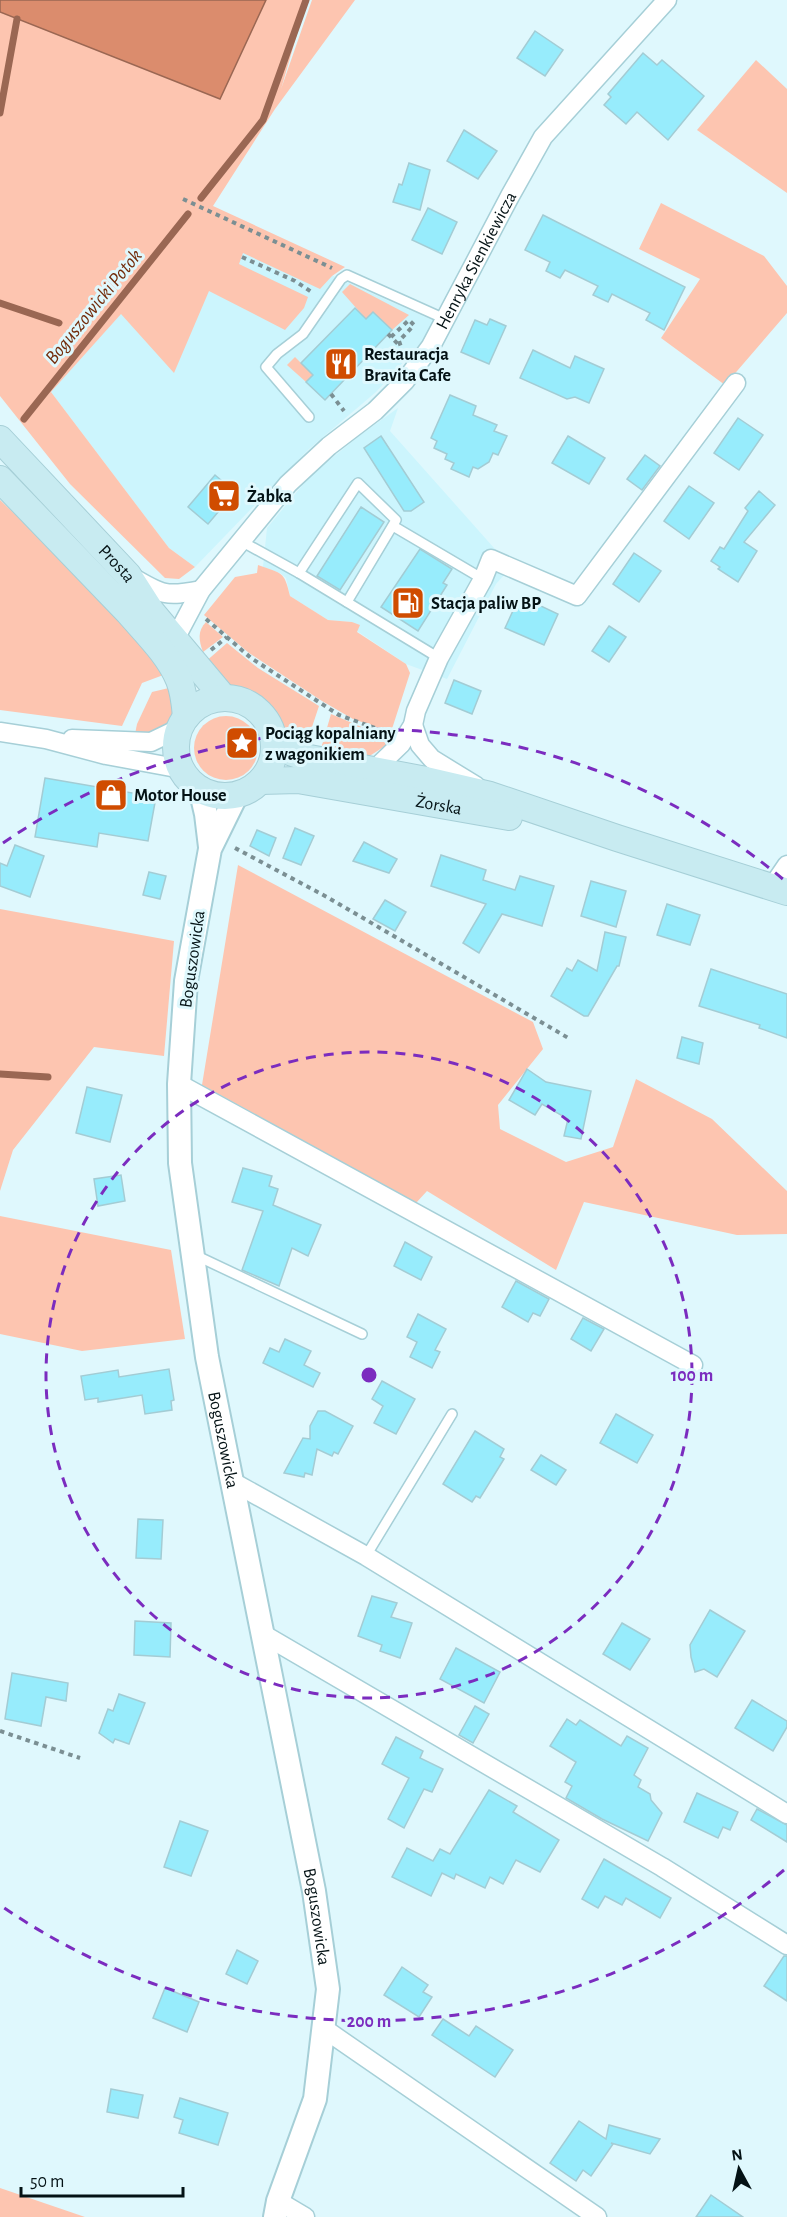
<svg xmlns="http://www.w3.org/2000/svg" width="787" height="2217" font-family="'Alegreya Sans',sans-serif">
  <rect width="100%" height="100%" fill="#dff8fd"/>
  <g fill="#ccf5fd">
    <path d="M 203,218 L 439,323 L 376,392 L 309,449 L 195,567 L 169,548 L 51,392 Z"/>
    <path d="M 398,408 L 390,431 L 511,567 L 496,584 L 447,679 L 406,664 L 357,631 L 352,622 L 328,620 L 290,596 L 286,578 L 280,573 L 263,567 L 267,528 L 310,476 L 359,436 Z"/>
  </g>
  <g fill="#fdc5b0">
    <path d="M 0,0 L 307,0 L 281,89 L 312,0 L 355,0 L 275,109 L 213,206 L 345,267 L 332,276 L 320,289 L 243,253 L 239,264 L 308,297 L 304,308 L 285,330 L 209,291 L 174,373 L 121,314 L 51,392 L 169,548 L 195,567 L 179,579 L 165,578 L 70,484 L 0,396 Z"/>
    <path d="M 756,60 L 787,89 L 787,193 L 697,130 Z"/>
    <path d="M 661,203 L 764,256 L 787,286 L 787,313 L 725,385 L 661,338 L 700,279 L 639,249 Z"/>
    <path d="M 350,284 L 409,315 L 392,330 L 373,312 L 366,319 L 342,292 Z"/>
    <path d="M 295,357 L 313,375 L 306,382 L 287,365 Z"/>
    <path d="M 0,500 L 90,586 L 166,674 L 142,683 L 122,726 L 0,710 Z"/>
    <path d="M 258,565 C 282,574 284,570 290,596 L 328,620 L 352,622 L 360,625 L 357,632 L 406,664 L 410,673 L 391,732 L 353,719 L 322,701 L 249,653 L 204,615 L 235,577 L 257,573 Z"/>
    <path d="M 206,622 L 223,637 L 203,652 C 199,641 197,631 206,622 Z"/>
    <path d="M 227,643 L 258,668 L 319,706 L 304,751 L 283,733 L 274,713 L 263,702 L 250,693 L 223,684 L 204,663 Z"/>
    <path d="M 173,687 L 174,706 L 171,722 L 151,734 L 135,734 L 137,724 L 152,692 Z"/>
    <path d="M 331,714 L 390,739 L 385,746 L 368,757 L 320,752 Z"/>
    <circle cx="226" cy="748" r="32"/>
    <path d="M 238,865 L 533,1022 L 543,1049 L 498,1105 L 500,1129 L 566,1162 L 613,1147 L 636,1079 L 712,1119 L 787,1191 L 787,1234 L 737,1235 L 584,1202 L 556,1270 L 427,1191 L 416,1203 L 202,1085 Z"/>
    <path d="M 0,909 L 174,941 L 164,1056 L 94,1047 L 13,1150 L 0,1191 Z"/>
    <path d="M 0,1216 L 171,1250 L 185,1339 L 82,1351 L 0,1334 Z"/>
    <path d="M 0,2188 L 85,2217 L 0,2217 Z"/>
  </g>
  <path fill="#db8c6d" stroke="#9a6753" stroke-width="1.5" d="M 0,0 L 266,0 L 220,99 L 0,12 Z"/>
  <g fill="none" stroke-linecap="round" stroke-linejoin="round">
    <g stroke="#9a6753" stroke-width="7">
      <path d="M 0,113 L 17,19"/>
      <path d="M 201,198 L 263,120 L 306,0"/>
      <path d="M 0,303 L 59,323"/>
      <path d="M 24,419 L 188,214"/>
      <path d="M 0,1074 L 48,1077"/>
    </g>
  </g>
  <g fill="#97ecfc" stroke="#a3ccd4" stroke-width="1.5">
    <path d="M 535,31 L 563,50 L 545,76 L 517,58 Z"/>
    <path d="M 643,53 L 657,65 L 662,60 L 704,96 L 668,140 L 637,112 L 626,124 L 604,105 L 611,97 L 608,94 Z"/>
    <path d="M 464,130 L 497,151 L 478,179 L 447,161 Z"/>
    <path d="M 409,163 L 430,170 L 420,210 L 393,202 L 399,184 L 402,185 Z"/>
    <path d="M 428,208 L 457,222 L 442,254 L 412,240 Z"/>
    <path d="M 543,215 L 685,287 L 664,330 L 646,320 L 650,313 L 612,294 L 608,302 L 593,295 L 598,286 L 565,270 L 560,278 L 546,271 L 550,262 L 525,250 Z"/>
    <path d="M 355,308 L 366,319 L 373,312 L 392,330 L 325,400 L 306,382 L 313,375 L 301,363 Z"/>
    <path d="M 490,319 L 506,326 L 489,364 L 461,352 L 475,320 L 487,325 Z"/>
    <path d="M 533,350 L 570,368 L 575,356 L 604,369 L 589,403 L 575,397 L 567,399 L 520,378 Z"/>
    <path d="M 450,395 L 476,406 L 473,415 L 497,425 L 494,431 L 507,436 L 498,455 L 493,453 L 489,462 L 478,469 L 473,467 L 469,477 L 451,469 L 454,463 L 445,459 L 447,454 L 434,448 L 437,441 L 431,438 Z"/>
    <path d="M 738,418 L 763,435 L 739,470 L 714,453 Z"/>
    <path d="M 381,436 L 424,502 L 411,511 L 404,511 L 364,448 Z"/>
    <path d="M 568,436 L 605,458 L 589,484 L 552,463 Z"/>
    <path d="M 645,455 L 660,466 L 642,490 L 627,479 Z"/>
    <path d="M 215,475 L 235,492 L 208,524 L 188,507 Z"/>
    <path d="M 689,486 L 714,503 L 689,539 L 664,521 Z"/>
    <path d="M 759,491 L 775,505 L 744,542 L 757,551 L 738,582 L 718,569 L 720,567 L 711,561 L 720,547 L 724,549 L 748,511 L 745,508 Z"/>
    <path d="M 361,507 L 384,522 L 340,590 L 317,576 Z"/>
    <path d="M 420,549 L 452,569 L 443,583 L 447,585 L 418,631 L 381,607 Z"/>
    <path d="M 634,553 L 661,571 L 639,602 L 613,584 Z"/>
    <path d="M 526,599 L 558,614 L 544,645 L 505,628 L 517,602 L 523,604 Z"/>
    <path d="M 609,626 L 626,637 L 609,662 L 592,651 Z"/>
    <path d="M 454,680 L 481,691 L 472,714 L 445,703 Z"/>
    <path d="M 45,778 L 156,797 L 148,841 L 99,833 L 97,847 L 35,837 Z"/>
    <path d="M 295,828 L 314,836 L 301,865 L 283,858 Z"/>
    <path d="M 257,830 L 276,838 L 269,856 L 250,846 Z"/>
    <path d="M 364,842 L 397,859 L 389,873 L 353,861 Z"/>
    <path d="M 15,845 L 44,856 L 30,897 L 0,886 L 0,863 L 7,866 Z"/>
    <path d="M 441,855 L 486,870 L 483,880 L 515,890 L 520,876 L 554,886 L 542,926 L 502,914 L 479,953 L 463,943 L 486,904 L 431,886 Z"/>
    <path d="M 149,872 L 166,876 L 160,899 L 143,895 Z"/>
    <path d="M 591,881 L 626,891 L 616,927 L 581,916 Z"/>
    <path d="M 385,900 L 406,912 L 395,931 L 373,919 Z"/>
    <path d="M 667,904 L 700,915 L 690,945 L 657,935 Z"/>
    <path d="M 605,932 L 626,937 L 619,966 L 617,966 L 588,1016 L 584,1016 L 551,996 L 567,968 L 572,971 L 578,960 L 597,971 Z"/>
    <path d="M 711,969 L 787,994 L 787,1038 L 759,1028 L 760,1025 L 699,1006 Z"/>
    <path d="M 682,1037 L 703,1043 L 699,1064 L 677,1058 Z"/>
    <path d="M 527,1069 L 546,1082 L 591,1091 L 581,1139 L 564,1136 L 568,1119 L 542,1104 L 535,1115 L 509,1100 Z"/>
    <path d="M 87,1087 L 122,1095 L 110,1142 L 76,1133 Z"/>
    <path d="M 243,1168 L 272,1176 L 269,1186 L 278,1189 L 273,1205 L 321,1225 L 308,1256 L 292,1248 L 279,1286 L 242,1270 L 263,1211 L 232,1202 Z"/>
    <path d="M 121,1175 L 125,1201 L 98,1206 L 94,1179 Z"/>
    <path d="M 405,1242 L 432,1257 L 421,1280 L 394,1266 Z"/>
    <path d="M 516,1281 L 549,1299 L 540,1316 L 533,1313 L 528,1322 L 502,1307 Z"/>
    <path d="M 418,1314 L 446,1329 L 435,1350 L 440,1352 L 432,1368 L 410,1357 L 417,1342 L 407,1337 Z"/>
    <path d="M 583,1318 L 604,1329 L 591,1351 L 571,1339 Z"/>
    <path d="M 285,1339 L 311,1351 L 304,1365 L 320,1373 L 313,1387 L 263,1363 L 270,1348 L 279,1352 Z"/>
    <path d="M 169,1369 L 174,1400 L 171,1401 L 172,1410 L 145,1414 L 142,1395 L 98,1402 L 98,1398 L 85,1400 L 81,1376 L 118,1370 L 119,1377 Z"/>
    <path d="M 382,1381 L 415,1399 L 396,1434 L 374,1423 L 383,1406 L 372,1399 Z"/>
    <path d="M 318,1411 L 325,1411 L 353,1426 L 338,1454 L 334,1452 L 332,1456 L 317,1449 L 312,1475 L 305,1473 L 304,1477 L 284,1473 L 303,1438 L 310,1439 L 310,1426 Z"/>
    <path d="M 616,1414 L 653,1435 L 637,1463 L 600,1443 Z"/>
    <path d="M 475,1431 L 504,1449 L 500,1457 L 504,1459 L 480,1498 L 476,1496 L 472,1502 L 443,1484 Z"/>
    <path d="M 541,1455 L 566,1470 L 556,1485 L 531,1470 Z"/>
    <path d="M 138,1519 L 163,1520 L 161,1559 L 136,1558 Z"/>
    <path d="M 372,1596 L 397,1603 L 391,1617 L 412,1623 L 400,1658 L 380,1651 L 382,1645 L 358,1636 Z"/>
    <path d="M 710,1610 L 745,1631 L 717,1677 L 704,1669 L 695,1672 L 691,1657 L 690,1645 Z"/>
    <path d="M 135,1621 L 171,1623 L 170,1657 L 134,1655 Z"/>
    <path d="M 622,1623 L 650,1639 L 630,1670 L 603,1654 Z"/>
    <path d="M 456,1648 L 500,1672 L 484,1703 L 440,1679 Z"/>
    <path d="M 12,1673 L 68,1683 L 66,1701 L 46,1697 L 41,1726 L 5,1719 Z"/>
    <path d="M 119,1694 L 145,1703 L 129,1744 L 115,1739 L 113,1743 L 99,1733 L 108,1709 L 113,1711 Z"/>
    <path d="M 752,1700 L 787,1721 L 787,1727 L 773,1751 L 735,1728 Z"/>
    <path d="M 475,1706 L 489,1714 L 473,1743 L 459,1735 Z"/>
    <path d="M 567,1719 L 576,1725 L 580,1720 L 621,1746 L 627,1736 L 648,1748 L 634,1775 L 641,1780 L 638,1787 L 650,1794 L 651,1800 L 662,1813 L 648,1841 L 602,1819 L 566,1798 L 572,1786 L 565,1782 L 576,1762 L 550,1746 Z"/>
    <path d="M 396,1737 L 423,1751 L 420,1758 L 443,1769 L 432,1792 L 424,1789 L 404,1828 L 388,1819 L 409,1778 L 382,1764 Z"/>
    <path d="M 489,1790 L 517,1806 L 513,1812 L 559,1840 L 540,1872 L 516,1860 L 503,1884 L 490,1877 L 485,1888 L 456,1874 L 454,1879 L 442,1873 L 431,1896 L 392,1877 L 407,1848 L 433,1861 L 440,1849 L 450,1854 Z"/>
    <path d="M 697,1793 L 738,1812 L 730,1830 L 723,1827 L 718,1838 L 684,1822 Z"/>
    <path d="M 757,1809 L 787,1825 L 787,1842 L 751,1820 Z"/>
    <path d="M 180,1821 L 208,1831 L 191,1876 L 164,1867 Z"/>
    <path d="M 604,1859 L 671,1898 L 660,1918 L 626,1898 L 622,1905 L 605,1896 L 598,1908 L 582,1899 Z"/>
    <path d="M 237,1950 L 258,1961 L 247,1984 L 226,1974 Z"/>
    <path d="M 784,1956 L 787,1956 L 787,2001 L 764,1986 Z"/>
    <path d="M 402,1967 L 428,1985 L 423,1992 L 432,1997 L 419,2017 L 384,1995 Z"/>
    <path d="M 165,1988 L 199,2002 L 187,2032 L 153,2018 Z"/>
    <path d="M 443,2019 L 469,2036 L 476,2026 L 513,2050 L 495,2077 L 432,2035 Z"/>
    <path d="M 111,2089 L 143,2095 L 138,2118 L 107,2112 Z"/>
    <path d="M 180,2098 L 228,2113 L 218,2145 L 179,2133 L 183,2120 L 174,2117 Z"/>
    <path d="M 579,2121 L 606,2139 L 609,2125 L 660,2139 L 650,2154 L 611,2143 L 613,2144 L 591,2176 L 583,2170 L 576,2181 L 550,2163 Z"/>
    <path d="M 711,2195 L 743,2217 L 696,2217 Z"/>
  </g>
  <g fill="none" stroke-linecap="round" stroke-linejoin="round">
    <g stroke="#a6cfd7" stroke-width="12">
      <g id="service">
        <path d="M 309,417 L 266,367 L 277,354 L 303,334 L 341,279 L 347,275 L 445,319"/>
        <path d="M 393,526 L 483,579"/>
        <path d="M 241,541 L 299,573 L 439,658"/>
        <path d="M 299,573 L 358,483 L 396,520 L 347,602"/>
        <path d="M 195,1255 L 362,1334"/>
        <path d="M 366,1556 L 452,1414"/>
      </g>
    </g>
    <g stroke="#a6cfd7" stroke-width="21">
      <g id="minor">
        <path d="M 132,577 C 162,595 166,597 201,590"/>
        <path id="s1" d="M 175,639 L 201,590 L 288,484 L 329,446 L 375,411 L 405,381 L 431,346 L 510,196 L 543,137 L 667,0"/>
        <path d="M 413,725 L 420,745 L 432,759 L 476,786"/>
        <path d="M 0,732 L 46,739 L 106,755 L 182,769"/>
        <path d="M 72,739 L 151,742 L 180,728"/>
        <path d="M 374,770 L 401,744 L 413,725 L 416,711 L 439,658 L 483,579 L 491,559 L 577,596 L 736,383"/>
        <path d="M 772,887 L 787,865"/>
        <path d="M 179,1084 L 693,1365"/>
        <path d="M 231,1481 L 366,1556 L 787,1814"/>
        <path d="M 261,1633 L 662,1867 L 787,1945"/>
        <path d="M 323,2028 L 597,2217"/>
        <path d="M 278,2201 L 305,2217"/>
      </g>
    </g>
    <g stroke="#a6cfd7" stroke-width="26">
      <g id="tertiary">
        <path d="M 200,788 L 206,814 L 210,847"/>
        <path id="s2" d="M 237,794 L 210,849 L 186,981 L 179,1084 L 180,1163 L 207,1357 L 314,1891 L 328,1989 L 315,2099 L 278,2201 L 275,2217"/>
      </g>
    </g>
    <g stroke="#a6cfd7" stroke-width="28">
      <g id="secondary">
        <path id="s3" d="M 0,439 L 128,575 L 151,611 L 224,698"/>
        <path d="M 0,479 L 128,612 C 146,633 169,655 179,680 C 184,692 185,705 186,717"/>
        <circle cx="225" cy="747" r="49"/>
        <path d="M 273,737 L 290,752 L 304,757 L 421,779 L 490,795 L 617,838 L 787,892"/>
        <path id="s4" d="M 261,781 L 298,780 L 509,817"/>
      </g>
    </g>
    <g stroke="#7b8f93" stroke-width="4" stroke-dasharray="4.5 4.5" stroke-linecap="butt">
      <path d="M 183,199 L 332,268"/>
      <path d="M 242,257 L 295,281 L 313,293"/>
      <path d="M 388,334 L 400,346"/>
      <path d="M 391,337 L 409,320 L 414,325 L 399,341 L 401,347"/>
      <path d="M 331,394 L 344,411"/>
      <path d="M 206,619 L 251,658 L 339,715 L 386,732"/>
      <path d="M 211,650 L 227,637"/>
      <path d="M 235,848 L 327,897 L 570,1039"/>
      <path d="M 0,1731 L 80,1758"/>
    </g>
    <use href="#service" stroke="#fff" stroke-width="9"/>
    <use href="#minor" stroke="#fff" stroke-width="18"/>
    <use href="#tertiary" stroke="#fff" stroke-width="22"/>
    <use href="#secondary" stroke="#c8ebf1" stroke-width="26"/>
  </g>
  <g fill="none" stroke="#7b2cbf" stroke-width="3" stroke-dasharray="10 8">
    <circle cx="369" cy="1375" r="323"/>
    <path d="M784 1870A646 646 0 0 1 3 1907M3 843A646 646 0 0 1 784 880"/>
  </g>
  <defs>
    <g id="restaurant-square" transform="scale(1.725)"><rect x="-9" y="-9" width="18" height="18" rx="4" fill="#d04c00" stroke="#dff8fd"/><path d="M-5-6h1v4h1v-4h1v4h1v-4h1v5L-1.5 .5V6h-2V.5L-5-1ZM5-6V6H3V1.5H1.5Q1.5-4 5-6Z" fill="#fff"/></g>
    <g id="supermarket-square" transform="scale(1.725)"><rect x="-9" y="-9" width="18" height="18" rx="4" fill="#d04c00" stroke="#dff8fd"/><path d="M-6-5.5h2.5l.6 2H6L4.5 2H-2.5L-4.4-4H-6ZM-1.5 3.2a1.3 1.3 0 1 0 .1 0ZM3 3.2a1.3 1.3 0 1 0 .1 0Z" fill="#fff"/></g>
    <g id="fuel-square" transform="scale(1.725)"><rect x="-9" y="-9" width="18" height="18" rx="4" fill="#d04c00" stroke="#dff8fd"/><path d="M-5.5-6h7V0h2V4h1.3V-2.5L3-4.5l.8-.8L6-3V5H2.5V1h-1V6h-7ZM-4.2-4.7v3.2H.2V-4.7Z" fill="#fff"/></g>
    <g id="sight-square" transform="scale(1.725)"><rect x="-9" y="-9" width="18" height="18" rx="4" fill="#d04c00" stroke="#dff8fd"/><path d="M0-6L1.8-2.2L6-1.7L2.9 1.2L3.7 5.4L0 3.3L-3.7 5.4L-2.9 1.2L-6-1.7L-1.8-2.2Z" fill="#fff"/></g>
    <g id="shop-square" transform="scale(1.725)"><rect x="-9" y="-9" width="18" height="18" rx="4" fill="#d04c00" stroke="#dff8fd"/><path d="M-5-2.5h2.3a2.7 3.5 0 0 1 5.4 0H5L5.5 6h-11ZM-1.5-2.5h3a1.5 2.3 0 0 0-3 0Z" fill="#fff"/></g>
  </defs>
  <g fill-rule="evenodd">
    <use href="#restaurant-square" x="341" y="364"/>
    <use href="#supermarket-square" x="224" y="496"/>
    <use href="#fuel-square" x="408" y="603"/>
    <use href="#sight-square" x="242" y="743"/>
    <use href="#shop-square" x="111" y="795"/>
  </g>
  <g text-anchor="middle" stroke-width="6" stroke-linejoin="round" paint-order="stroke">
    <g font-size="18" fill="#041215" stroke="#dff8fd">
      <text dy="6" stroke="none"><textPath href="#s1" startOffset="489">Henryka Sienkiewicza</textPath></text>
      <text dy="6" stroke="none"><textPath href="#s3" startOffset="171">Prosta</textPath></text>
      <text dy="6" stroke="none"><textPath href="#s4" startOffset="180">Żorska</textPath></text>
      <text transform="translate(192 959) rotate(-82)" y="6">Boguszowicka</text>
      <text dy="6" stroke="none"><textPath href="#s2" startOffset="658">Boguszowicka</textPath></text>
      <text dy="6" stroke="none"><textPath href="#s2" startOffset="1144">Boguszowicka</textPath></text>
    </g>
    <g font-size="18" font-weight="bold" fill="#041215" stroke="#dff8fd" text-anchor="start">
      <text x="364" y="360">Restauracja<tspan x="364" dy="21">Bravita Cafe</tspan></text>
      <text x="247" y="502">Żabka</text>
      <text x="431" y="609">Stacja paliw BP</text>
      <text x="265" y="739">Pociąg kopalniany<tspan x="265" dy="21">z wagonikiem</tspan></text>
      <text x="134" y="801">Motor House</text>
    </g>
    <g font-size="20" font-style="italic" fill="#732c0b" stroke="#dff8fd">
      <text transform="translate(93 306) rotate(-51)" y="7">Boguszowicki Potok</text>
    </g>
  </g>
  <circle cx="369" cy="1375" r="9" fill="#7b2cbf" stroke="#dff8fd" stroke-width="3"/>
  <g font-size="18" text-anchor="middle" font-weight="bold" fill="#7b2cbf" stroke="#dff8fd" stroke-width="6" stroke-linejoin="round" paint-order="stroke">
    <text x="692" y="1381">100 m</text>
    <text x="369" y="2027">200 m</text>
  </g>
  <g transform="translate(739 2169) rotate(352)" stroke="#dff8fd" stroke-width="4.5" paint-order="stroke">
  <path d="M0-4.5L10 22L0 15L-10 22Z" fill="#041215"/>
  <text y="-9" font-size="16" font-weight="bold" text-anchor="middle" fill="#041215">N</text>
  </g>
  <path d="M21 2187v9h162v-9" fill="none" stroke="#041215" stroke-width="3"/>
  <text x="30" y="2187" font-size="18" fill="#041215" stroke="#dff8fd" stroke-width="4.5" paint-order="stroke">50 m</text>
</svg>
